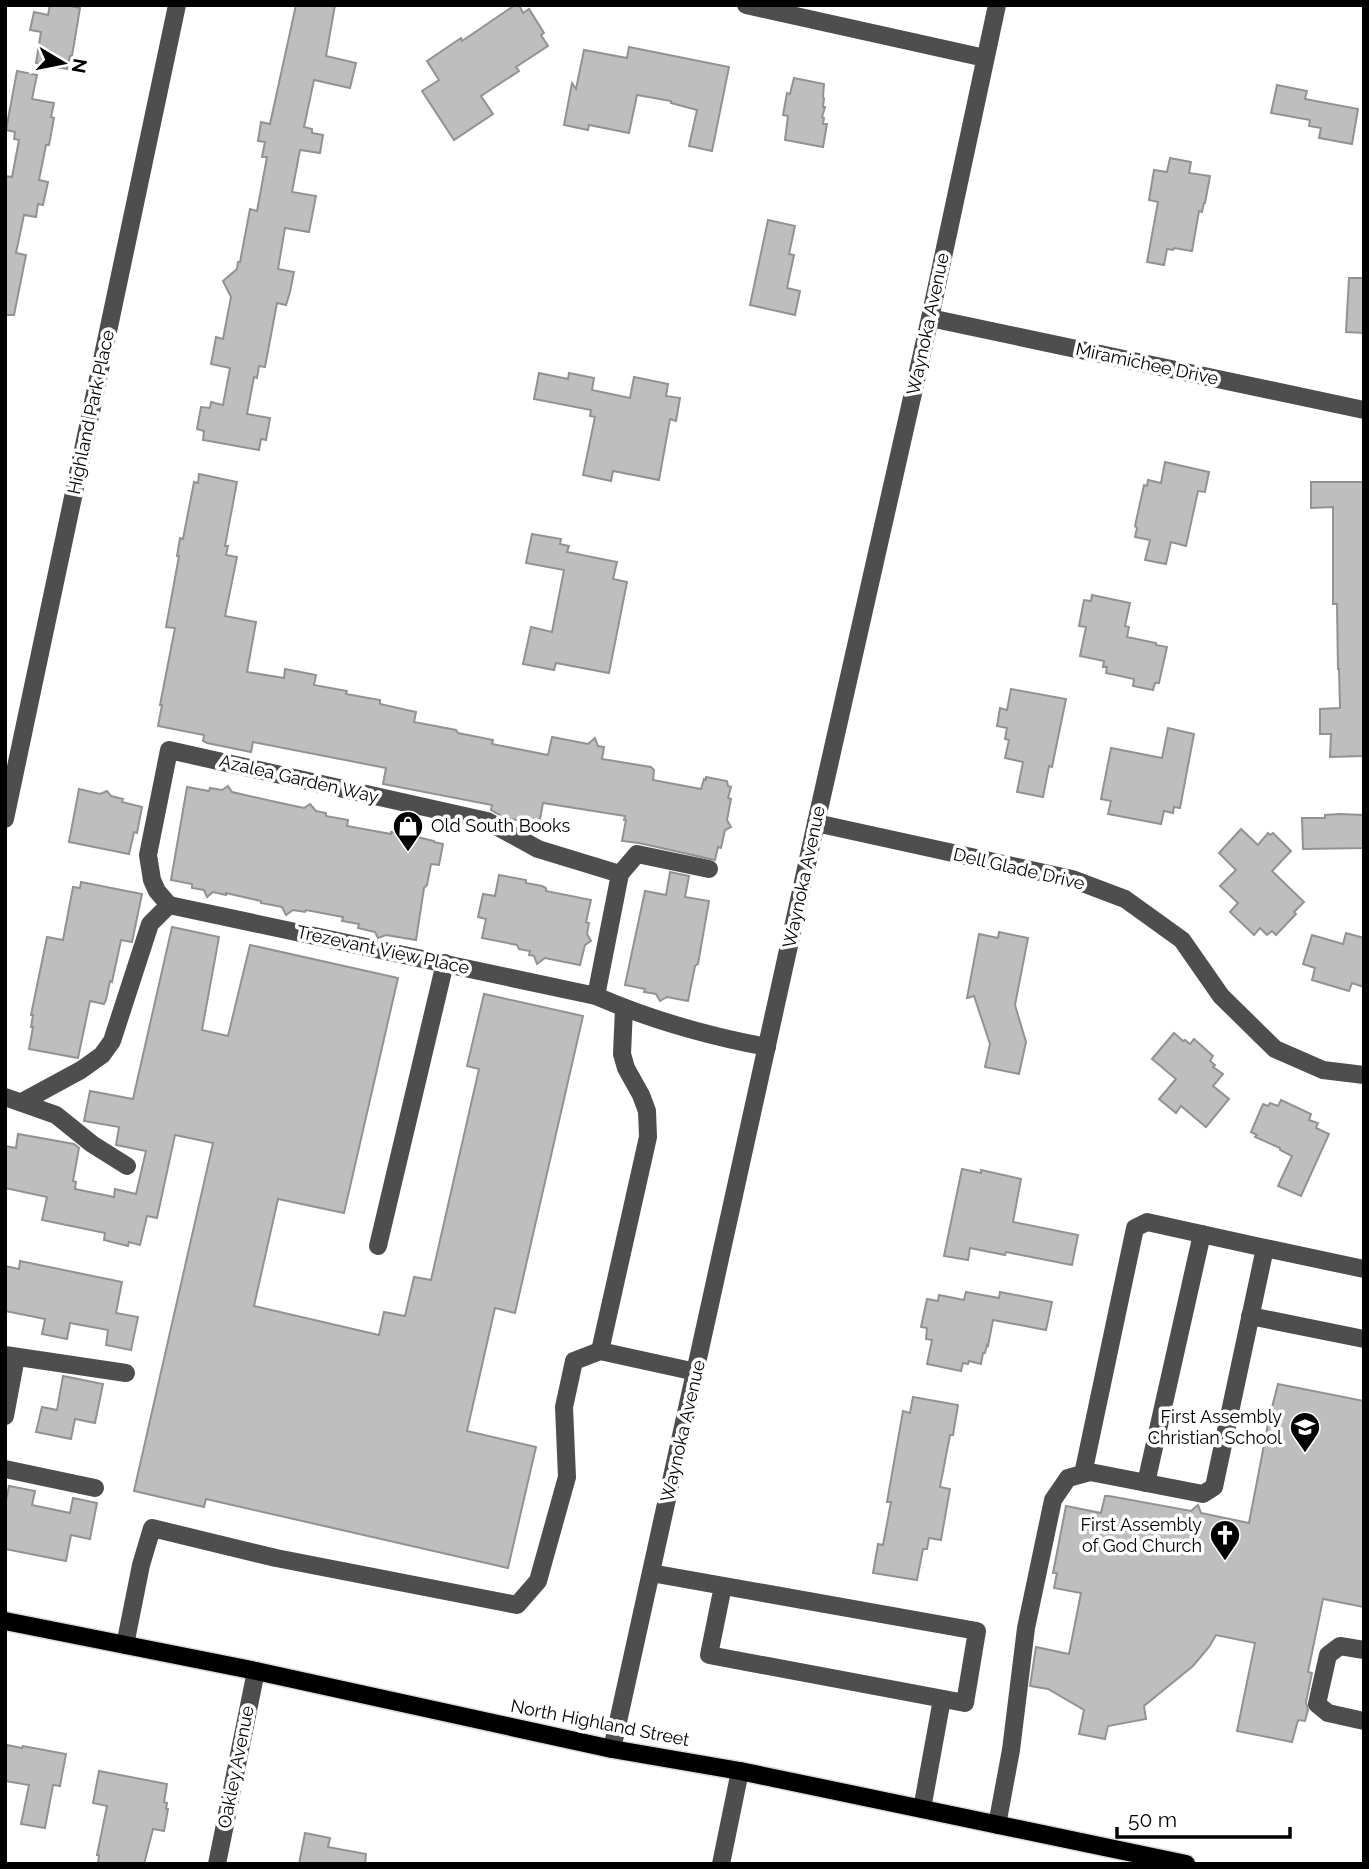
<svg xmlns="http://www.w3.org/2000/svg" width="1369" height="1869" font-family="Raleway,sans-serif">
  <rect width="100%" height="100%" fill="#fff"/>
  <g fill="#bebebe" stroke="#929292" stroke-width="2">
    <path d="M 50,5 L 66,5 L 80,8 L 72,56 L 70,56 L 67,69 L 36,63 L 41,32 L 30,30 L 34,12 L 48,15 Z"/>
    <path d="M 296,5 L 335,5 L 326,56 L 356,63 L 350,88 L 314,80 L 304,127 L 312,129 L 312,133 L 323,135 L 320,153 L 300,150 L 292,192 L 316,196 L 309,232 L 285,228 L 278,269 L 294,272 L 290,292 L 286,305 L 277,303 L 265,367 L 259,366 L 257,378 L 254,377 L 247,414 L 270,418 L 266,440 L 261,439 L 259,450 L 203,440 L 204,431 L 197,429 L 201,407 L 210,408 L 211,402 L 223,405 L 230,368 L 211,364 L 216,337 L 223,339 L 231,297 L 223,281 L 237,269 L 238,262 L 240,262 L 250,209 L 257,211 L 267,157 L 262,157 L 265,142 L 258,141 L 261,122 L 270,124 Z"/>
    <path d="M 515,5 L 519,5 L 523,13 L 529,9 L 544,33 L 541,35 L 548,46 L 516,67 L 519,71 L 481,96 L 493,114 L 454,140 L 422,91 L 439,80 L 427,61 L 461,38 L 462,41 Z"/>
    <path d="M 629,47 L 729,67 L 712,151 L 689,146 L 697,110 L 671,103 L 671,101 L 637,95 L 629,133 L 589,125 L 588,130 L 564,125 L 572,83 L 576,89 L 584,50 L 627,58 Z"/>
    <path d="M 17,71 L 37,75 L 32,99 L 54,103 L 51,117 L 54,118 L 49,145 L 46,145 L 39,180 L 48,182 L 43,205 L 38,204 L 36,217 L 24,215 L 16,253 L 26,255 L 14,315 L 5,315 L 5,176 L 12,177 L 19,140 L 14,139 L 15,132 L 6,130 Z"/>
    <path d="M 794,78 L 824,84 L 823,97 L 824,98 L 823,107 L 825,107 L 822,117 L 824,118 L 823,124 L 827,124 L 823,147 L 785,140 L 788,116 L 783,115 L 787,93 L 790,94 Z"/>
    <path d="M 1277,85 L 1307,91 L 1305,99 L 1358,109 L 1352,144 L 1319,138 L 1321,128 L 1309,126 L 1310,120 L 1271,113 Z"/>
    <path d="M 1170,158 L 1191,162 L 1189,173 L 1210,176 L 1205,203 L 1204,203 L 1202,212 L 1199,211 L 1192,251 L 1174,248 L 1173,250 L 1167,249 L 1164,265 L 1147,262 L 1158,202 L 1149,200 L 1154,170 L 1167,172 Z"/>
    <path d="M 768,220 L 795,226 L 789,254 L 794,255 L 787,288 L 800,291 L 795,315 L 750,305 Z"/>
    <path d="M 1349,278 L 1364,278 L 1364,333 L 1346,332 Z"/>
    <path d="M 539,373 L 568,379 L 569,373 L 594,378 L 592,390 L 630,398 L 634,377 L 668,384 L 666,396 L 680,398 L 676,421 L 670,419 L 659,480 L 613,471 L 611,481 L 583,475 L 595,417 L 590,416 L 591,410 L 534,399 Z"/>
    <path d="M 1165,462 L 1209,472 L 1205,492 L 1198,491 L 1186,546 L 1171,542 L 1166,564 L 1145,560 L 1150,540 L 1135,537 L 1137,528 L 1135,526 L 1144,485 L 1147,486 L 1148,480 L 1161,483 Z"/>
    <path d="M 199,474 L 237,482 L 225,546 L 228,546 L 226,555 L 237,557 L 225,616 L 256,622 L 247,672 L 284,678 L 285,669 L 316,675 L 314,685 L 347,691 L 346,694 L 380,700 L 380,704 L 416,712 L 414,722 L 456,730 L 458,733 L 493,740 L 492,744 L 548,755 L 552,737 L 588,744 L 595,738 L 598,746 L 604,747 L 602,759 L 651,767 L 654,770 L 653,780 L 701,789 L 704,779 L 706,780 L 706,777 L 727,781 L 728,786 L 731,787 L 728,798 L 731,799 L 727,820 L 731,827 L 725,830 L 721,848 L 718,847 L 715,860 L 639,843 L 622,841 L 626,820 L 624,820 L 625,816 L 543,803 L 539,824 L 505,818 L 491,810 L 492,805 L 383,784 L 386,768 L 253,742 L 251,752 L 207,743 L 203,741 L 204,735 L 158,726 L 162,705 L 160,705 L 175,628 L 166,627 L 179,556 L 177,556 L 180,538 L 183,539 L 194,482 L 198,483 Z"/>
    <path d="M 1311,482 L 1364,482 L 1364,756 L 1330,757 L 1331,734 L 1320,734 L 1320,709 L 1340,708 L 1339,669 L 1338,669 L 1337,604 L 1333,604 L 1333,507 L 1311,508 Z"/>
    <path d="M 532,534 L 561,539 L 560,544 L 569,546 L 567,552 L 617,562 L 613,579 L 627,582 L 609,673 L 556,663 L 554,670 L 523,664 L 531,627 L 552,632 L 564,570 L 526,563 Z"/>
    <path d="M 1092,595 L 1130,603 L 1125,626 L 1129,627 L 1127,637 L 1156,643 L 1156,645 L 1167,647 L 1159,683 L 1155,683 L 1153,690 L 1133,686 L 1134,679 L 1106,673 L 1107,667 L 1103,667 L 1104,661 L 1080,656 L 1086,627 L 1079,626 L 1084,600 L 1091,601 Z"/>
    <path d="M 1011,689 L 1066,699 L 1052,767 L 1049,766 L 1043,797 L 1017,792 L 1023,762 L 1005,758 L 1009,740 L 1005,739 L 1007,728 L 997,726 L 1000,708 L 1007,710 Z"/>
    <path d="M 1168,728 L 1194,734 L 1180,808 L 1174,807 L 1173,813 L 1164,811 L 1161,824 L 1108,814 L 1111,801 L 1101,799 L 1111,748 L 1162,758 Z"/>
    <path d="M 228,786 L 232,792 L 276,802 L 304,808 L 310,804 L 316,811 L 326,813 L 326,816 L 348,820 L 347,826 L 391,834 L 391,832 L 403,834 L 409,830 L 413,836 L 434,841 L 434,842 L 443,844 L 439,865 L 431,864 L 427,885 L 424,888 L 416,940 L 386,935 L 378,938 L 375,932 L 358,928 L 359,924 L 342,921 L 343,917 L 306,910 L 305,912 L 293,910 L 286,915 L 282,907 L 261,903 L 261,901 L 226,893 L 226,895 L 213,892 L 207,897 L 204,890 L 192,888 L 192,884 L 171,880 L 187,787 L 209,791 L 210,788 L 222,790 Z"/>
    <path d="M 79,789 L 100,794 L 107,791 L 111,796 L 123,799 L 122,802 L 142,807 L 137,833 L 134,832 L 129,854 L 69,842 Z"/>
    <path d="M 1340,814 L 1364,815 L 1364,848 L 1303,849 L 1302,818 L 1325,818 L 1325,815 Z"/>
    <path d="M 1241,829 L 1258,845 L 1268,833 L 1270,835 L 1273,833 L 1291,851 L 1272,871 L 1304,902 L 1294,912 L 1296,914 L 1276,935 L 1272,931 L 1267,935 L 1260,928 L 1254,935 L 1230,912 L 1238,903 L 1220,886 L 1236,870 L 1219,853 Z"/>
    <path d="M 670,872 L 689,876 L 685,897 L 709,901 L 698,964 L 695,966 L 688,1001 L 667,997 L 660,1001 L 656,994 L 644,992 L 645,989 L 625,985 L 645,891 L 666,895 Z"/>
    <path d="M 499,875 L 526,880 L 526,883 L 542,886 L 546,888 L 546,891 L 591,900 L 586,922 L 589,923 L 587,934 L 591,941 L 585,945 L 580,965 L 545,958 L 537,964 L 534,956 L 529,955 L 530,951 L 519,949 L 517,945 L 482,938 L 486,919 L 478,917 L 483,894 L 495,896 Z"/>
    <path d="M 81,882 L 142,894 L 132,942 L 121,940 L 112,982 L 110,981 L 106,1000 L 104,1004 L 90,1001 L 78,1058 L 29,1049 L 33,1027 L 31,1027 L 33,1015 L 31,1015 L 47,937 L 63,940 L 73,887 L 80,888 Z"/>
    <path d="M 172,927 L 219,937 L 202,1030 L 228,1036 L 250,945 L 398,978 L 344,1213 L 278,1199 L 254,1306 L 379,1335 L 384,1312 L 405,1316 L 414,1277 L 431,1280 L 479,1069 L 467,1066 L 484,994 L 583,1016 L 515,1313 L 495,1308 L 467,1431 L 536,1447 L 508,1568 L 206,1499 L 204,1507 L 134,1491 L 213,1143 L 175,1135 L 157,1218 L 147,1216 L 140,1245 L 129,1242 L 128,1246 L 104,1240 L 105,1233 L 42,1220 L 47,1197 L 5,1188 L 5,1146 L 16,1148 L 18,1134 L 74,1144 L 79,1148 L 73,1181 L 76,1182 L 75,1189 L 114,1197 L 115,1189 L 136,1194 L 146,1151 L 116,1145 L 119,1127 L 84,1121 L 90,1091 L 133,1099 Z"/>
    <path d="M 999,932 L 1028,938 L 1015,1005 L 1026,1042 L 1019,1074 L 985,1067 L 990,1044 L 974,996 L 967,998 L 979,934 L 998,938 Z"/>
    <path d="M 1346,933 L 1364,938 L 1364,987 L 1352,983 L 1349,991 L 1312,980 L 1315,968 L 1303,964 L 1312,935 L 1343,944 Z"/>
    <path d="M 1174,1033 L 1183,1041 L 1185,1040 L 1190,1044 L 1194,1039 L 1213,1056 L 1210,1061 L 1215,1065 L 1213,1067 L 1223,1074 L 1213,1086 L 1229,1099 L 1206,1127 L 1181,1106 L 1176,1113 L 1159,1099 L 1176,1079 L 1152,1059 Z"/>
    <path d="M 1281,1100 L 1311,1114 L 1309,1120 L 1318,1123 L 1316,1128 L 1329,1134 L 1301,1196 L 1278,1186 L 1292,1156 L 1280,1150 L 1280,1148 L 1255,1137 L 1257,1135 L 1251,1132 L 1263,1104 L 1268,1106 L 1270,1103 L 1278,1106 Z"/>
    <path d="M 962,1169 L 981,1173 L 981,1170 L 1021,1179 L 1013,1222 L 1078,1235 L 1072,1265 L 1006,1252 L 1005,1255 L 970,1248 L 968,1260 L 944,1256 Z"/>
    <path d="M 20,1261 L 122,1282 L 116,1313 L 138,1317 L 131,1350 L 106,1345 L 108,1330 L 70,1323 L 67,1339 L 42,1334 L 45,1319 L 5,1311 L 5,1266 L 19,1269 Z"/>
    <path d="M 966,1292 L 999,1298 L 1000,1292 L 1052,1302 L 1046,1330 L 993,1320 L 988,1346 L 987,1345 L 985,1353 L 983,1353 L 981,1364 L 969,1361 L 968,1364 L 963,1363 L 961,1371 L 927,1364 L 932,1340 L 926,1339 L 927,1328 L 921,1327 L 927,1299 L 938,1301 L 939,1295 L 964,1300 Z"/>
    <path d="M 63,1376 L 103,1384 L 95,1423 L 75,1419 L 71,1439 L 36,1432 L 42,1407 L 57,1410 Z"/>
    <path d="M 1278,1384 L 1364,1401 L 1364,1607 L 1323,1599 L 1308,1672 L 1312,1673 L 1306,1702 L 1308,1710 L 1305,1721 L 1298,1720 L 1292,1742 L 1237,1731 L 1255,1643 L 1216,1635 L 1209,1647 L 1193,1666 L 1144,1706 L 1146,1719 L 1108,1726 L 1105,1739 L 1079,1734 L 1084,1710 L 1048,1689 L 1030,1686 L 1036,1647 L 1069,1654 L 1081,1593 L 1054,1588 L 1057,1573 L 1053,1573 L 1066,1506 L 1101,1513 L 1105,1496 L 1109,1496 L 1191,1511 L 1198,1505 L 1201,1513 L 1249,1523 L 1269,1419 Z"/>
    <path d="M 913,1397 L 958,1405 L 953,1435 L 950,1435 L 940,1487 L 950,1489 L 941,1540 L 929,1538 L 927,1549 L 923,1549 L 917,1580 L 873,1573 L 878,1544 L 883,1545 L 891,1502 L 887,1502 L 903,1411 L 910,1413 Z"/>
    <path d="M 9,1486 L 35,1491 L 32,1505 L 70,1513 L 73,1498 L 97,1503 L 90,1539 L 71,1535 L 66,1561 L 5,1549 L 5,1505 Z"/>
    <path d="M 7,1745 L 22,1748 L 23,1746 L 66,1754 L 60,1786 L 53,1785 L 45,1828 L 21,1824 L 29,1785 L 5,1781 L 5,1756 Z"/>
    <path d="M 99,1771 L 167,1784 L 164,1802 L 167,1803 L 166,1809 L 168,1809 L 164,1831 L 153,1829 L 144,1864 L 98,1864 L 99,1855 L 97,1855 L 107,1806 L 93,1803 Z"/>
    <path d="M 305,1833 L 330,1838 L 328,1847 L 366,1854 L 365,1864 L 299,1864 Z"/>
  </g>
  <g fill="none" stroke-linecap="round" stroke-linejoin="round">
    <g stroke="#dbdbdb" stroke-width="21">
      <path id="major" d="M 5,1621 L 256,1671 L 612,1749 L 740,1771 L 1186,1864"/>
    </g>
    <g stroke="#4e4e4e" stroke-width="18">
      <path d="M 746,5 L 985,58"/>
      <path d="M 930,318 L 1364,410"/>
      <path d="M 5,819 L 177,5"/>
      <path d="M 816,823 L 1072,879 L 1125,899 L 1182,940 L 1221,996 L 1275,1049 L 1323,1070 L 1364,1075"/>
      <path d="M 620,874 L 596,996 C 651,1020 708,1036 767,1047"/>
      <path d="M 169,905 L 157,891 L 152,880 L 148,855 L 169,750 L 487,821 L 538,849 L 620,874 L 637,854 L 709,869"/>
      <path d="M 169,905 L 596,996"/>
      <path d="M 5,1097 L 56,1115 L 92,1144 L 127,1166"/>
      <path d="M 22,1102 L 81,1070 L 102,1055 L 112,1041 L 150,924 L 169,905"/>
      <path d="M 378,1246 L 445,963"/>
      <path d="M 1265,1248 L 1364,1269"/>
      <path d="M 1250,1316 L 1364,1339"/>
      <path d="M 600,1351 L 648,1137 L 647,1111 L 641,1095 L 626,1068 L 622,1054 L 624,1008"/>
      <path d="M 5,1355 L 126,1373"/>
      <path d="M 5,1416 L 16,1357"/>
      <path d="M 5,1469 L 95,1488"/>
      <path d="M 1146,1483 L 1202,1234"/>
      <path d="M 651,1573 L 977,1631 L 965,1703 L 709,1655 L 723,1586"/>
      <path d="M 125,1645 L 141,1565 L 152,1528 L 276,1558 L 517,1605 L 538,1581 L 567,1477 L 564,1407 L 574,1361 L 600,1351 L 696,1372"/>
      <path d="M 1364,1650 L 1340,1646 L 1328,1655 L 1317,1704 L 1328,1713 L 1364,1721"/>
      <path d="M 612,1749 L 816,823 L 930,318 L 997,5"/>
      <path d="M 922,1809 L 942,1699"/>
      <path d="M 997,1825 L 1011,1750 L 1026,1628 L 1053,1500 L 1068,1478 L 1090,1472 L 1203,1494 L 1214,1487 L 1265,1248 L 1147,1222 L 1135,1228 L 1083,1474"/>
      <path d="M 217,1864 L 256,1671"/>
      <path d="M 721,1864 L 740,1771"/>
    </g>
    <use href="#major" stroke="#000" stroke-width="18"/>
  </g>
  <defs>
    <g id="shop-pin" transform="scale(1.575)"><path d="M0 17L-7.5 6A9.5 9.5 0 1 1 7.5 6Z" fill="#000" stroke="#fff"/><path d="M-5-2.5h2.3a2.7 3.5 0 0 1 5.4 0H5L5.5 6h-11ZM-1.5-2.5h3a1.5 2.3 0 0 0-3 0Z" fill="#fff"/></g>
    <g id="school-pin" transform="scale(1.575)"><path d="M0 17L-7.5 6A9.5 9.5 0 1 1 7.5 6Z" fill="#000" stroke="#fff"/><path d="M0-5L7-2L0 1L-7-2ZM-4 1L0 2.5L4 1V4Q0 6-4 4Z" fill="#fff"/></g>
    <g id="church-pin" transform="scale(1.575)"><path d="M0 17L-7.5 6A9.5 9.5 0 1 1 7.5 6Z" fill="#000" stroke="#fff"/><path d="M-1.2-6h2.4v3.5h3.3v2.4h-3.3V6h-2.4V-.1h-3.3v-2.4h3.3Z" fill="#fff"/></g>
  </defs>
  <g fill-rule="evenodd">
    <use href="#shop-pin" x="408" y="826"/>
    <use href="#school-pin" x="1305" y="1427"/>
    <use href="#church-pin" x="1225" y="1535"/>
  </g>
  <g text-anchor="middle" stroke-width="7" stroke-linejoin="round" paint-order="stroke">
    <g font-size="18" fill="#000" stroke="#fff">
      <text transform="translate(928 324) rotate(-78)" y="6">Waynoka Avenue</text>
      <text transform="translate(1147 364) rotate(12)" y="6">Miramichee Drive</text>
      <text transform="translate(91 412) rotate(-78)" y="6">Highland Park Place</text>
      <text transform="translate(299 779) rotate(13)" y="6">Azalea Garden Way</text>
      <text transform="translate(1019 869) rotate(13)" y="6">Dell Glade Drive</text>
      <text transform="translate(804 877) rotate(-78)" y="6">Waynoka Avenue</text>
      <text transform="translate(383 950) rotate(12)" y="6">Trezevant View Place</text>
      <text transform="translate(683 1431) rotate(-77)" y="6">Waynoka Avenue</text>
      <text transform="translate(600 1723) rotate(11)" y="6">North Highland Street</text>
      <text transform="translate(236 1767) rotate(-79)" y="6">Oakley Avenue</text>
    </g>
    <g font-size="18" fill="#000" stroke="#fff" text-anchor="end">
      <text x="431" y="832" text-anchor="start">Old South Books</text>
      <text x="1282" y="1423">First Assembly<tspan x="1282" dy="21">Christian School</tspan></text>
      <text x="1202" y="1531">First Assembly<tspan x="1202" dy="21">of God Church</tspan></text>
    </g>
  </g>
  <rect width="1369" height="1869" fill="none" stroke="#000000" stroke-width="14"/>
  <g transform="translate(63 63) rotate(100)" stroke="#ffffff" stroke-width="5" paint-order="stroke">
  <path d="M0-5L12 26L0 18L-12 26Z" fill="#000000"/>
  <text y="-10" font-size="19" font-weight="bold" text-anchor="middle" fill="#000000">N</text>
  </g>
  <path d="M1117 1827v10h173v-10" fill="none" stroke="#000000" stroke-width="3.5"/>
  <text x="1128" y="1827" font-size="21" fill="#000000" stroke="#ffffff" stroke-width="5" paint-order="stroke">50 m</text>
</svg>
